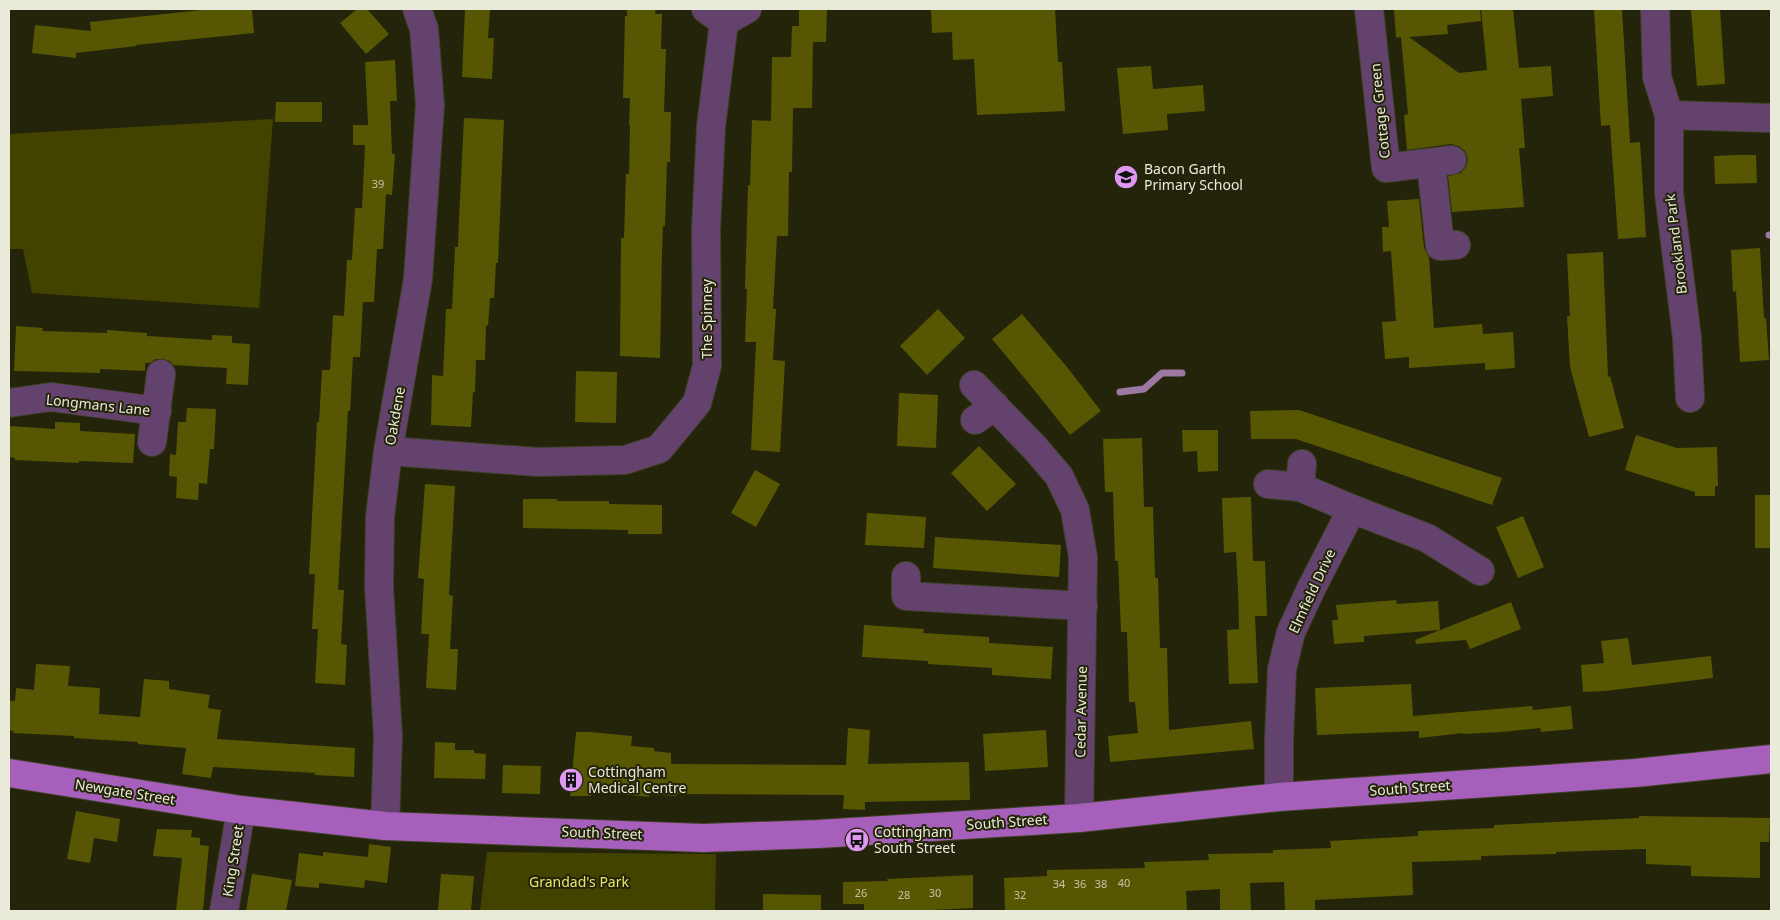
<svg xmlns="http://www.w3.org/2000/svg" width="1780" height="920" font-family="'Noto Sans',sans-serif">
  <rect width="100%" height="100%" fill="#232409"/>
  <g fill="#434300">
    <path d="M 273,119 L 259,308 L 32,293 L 23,249 L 9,249 L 9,134 Z"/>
    <path d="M 487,852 L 716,854 L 715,911 L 480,911 Z"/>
  </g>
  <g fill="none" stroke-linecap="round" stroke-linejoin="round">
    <g stroke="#9d78a3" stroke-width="7">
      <path d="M 1769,235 L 1771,235"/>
      <path d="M 1120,392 L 1144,389 L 1162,373 L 1182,373"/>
    </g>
  </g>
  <g fill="#575703">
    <path d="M 211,9 L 252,9 L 254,33 L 136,45 L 137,46 L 76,53 L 76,58 L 32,53 L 35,25 L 91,31 L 90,22 Z"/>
    <path d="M 357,9 L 367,9 L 389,34 L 366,54 L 340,23 Z"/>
    <path d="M 465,9 L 490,9 L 488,38 L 494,38 L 492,79 L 462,77 Z"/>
    <path d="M 627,9 L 656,9 L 655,14 L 662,14 L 661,49 L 666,49 L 664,112 L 671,112 L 670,162 L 667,162 L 665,226 L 663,226 L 662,254 L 660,358 L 620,356 L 621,238 L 624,238 L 626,174 L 629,174 L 630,125 L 629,125 L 630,98 L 623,98 L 625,16 L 627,16 Z"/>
    <path d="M 799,9 L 827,9 L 826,42 L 813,42 L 812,108 L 793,108 L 792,172 L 789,172 L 788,236 L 777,236 L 773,309 L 776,309 L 773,360 L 785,361 L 780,452 L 751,450 L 756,342 L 745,342 L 747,289 L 745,289 L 748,185 L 750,185 L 752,120 L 771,121 L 772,57 L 791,57 L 792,26 L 799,26 Z"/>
    <path d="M 931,9 L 1055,9 L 1058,62 L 1062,62 L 1065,111 L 977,115 L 974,59 L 953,60 L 952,32 L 932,33 Z"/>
    <path d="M 1394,9 L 1480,9 L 1481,21 L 1447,25 L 1448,34 L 1409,37 L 1459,73 L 1487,70 L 1481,9 L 1513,9 L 1519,68 L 1551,66 L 1553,96 L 1521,99 L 1525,148 L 1519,148 L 1524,207 L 1452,212 L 1448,176 L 1461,173 L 1466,167 L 1468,159 L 1465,151 L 1459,146 L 1451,144 L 1407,150 L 1404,115 L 1408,114 L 1401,37 L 1396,38 Z"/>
    <path d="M 1594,9 L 1622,9 L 1630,143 L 1640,142 L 1646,237 L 1618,239 L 1610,125 L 1601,126 Z"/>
    <path d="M 1691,9 L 1720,9 L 1725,84 L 1697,86 Z"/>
    <path d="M 395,60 L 397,101 L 390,101 L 392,154 L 395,154 L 392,195 L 386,194 L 383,249 L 377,249 L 374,302 L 363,302 L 360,357 L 353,357 L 350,411 L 348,411 L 338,590 L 344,590 L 341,644 L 347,645 L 345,685 L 315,683 L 318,629 L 312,629 L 315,574 L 309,574 L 317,422 L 319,422 L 322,370 L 330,370 L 333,315 L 344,316 L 347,260 L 352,260 L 355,208 L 362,208 L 365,145 L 353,145 L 353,125 L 368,125 L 365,62 Z"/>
    <path d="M 1151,66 L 1153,89 L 1203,85 L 1205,111 L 1167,114 L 1168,130 L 1123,134 L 1117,68 Z"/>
    <path d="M 276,102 L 322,102 L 322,122 L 275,122 Z"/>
    <path d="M 464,118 L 504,120 L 498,263 L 496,263 L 494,298 L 490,298 L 488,326 L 486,325 L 485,360 L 476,360 L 475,392 L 473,392 L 471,427 L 431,425 L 432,375 L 443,376 L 446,309 L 452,309 L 455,247 L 458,247 L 459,218 Z"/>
    <path d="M 1735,155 L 1756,155 L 1757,183 L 1715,184 L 1714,156 Z"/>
    <path d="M 1419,199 L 1424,248 L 1429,257 L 1434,328 L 1482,324 L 1483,334 L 1513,332 L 1515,368 L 1485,370 L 1485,363 L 1409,368 L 1409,357 L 1385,359 L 1382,322 L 1396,321 L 1391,251 L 1383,252 L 1382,227 L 1389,227 L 1387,201 Z"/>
    <path d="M 1760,248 L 1764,318 L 1766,318 L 1769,360 L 1740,362 L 1736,291 L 1733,292 L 1731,250 Z"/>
    <path d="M 1603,252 L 1608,377 L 1610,376 L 1624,428 L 1589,437 L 1570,367 L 1567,316 L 1570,316 L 1567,254 Z"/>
    <path d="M 938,309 L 965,338 L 927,375 L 900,346 Z"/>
    <path d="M 1022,314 L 1067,367 L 1101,411 L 1070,435 L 1031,386 L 992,339 Z"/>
    <path d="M 16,326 L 43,328 L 42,331 L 107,333 L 107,330 L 147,333 L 147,336 L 212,340 L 212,335 L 232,336 L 232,343 L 250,344 L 248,385 L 226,384 L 227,368 L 173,365 L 170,361 L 163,359 L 156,359 L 150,363 L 145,363 L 145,371 L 100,369 L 100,373 L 14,371 Z"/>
    <path d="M 576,371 L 617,372 L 616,423 L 575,422 Z"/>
    <path d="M 899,393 L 938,395 L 936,448 L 897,446 Z"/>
    <path d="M 187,408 L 216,409 L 214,449 L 210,449 L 207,484 L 199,483 L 198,500 L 176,498 L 177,477 L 169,476 L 170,454 L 176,455 L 178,422 L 186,422 Z"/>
    <path d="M 1299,410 L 1502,478 L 1492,505 L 1296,439 L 1251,439 L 1250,411 Z"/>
    <path d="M 55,422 L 80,423 L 80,431 L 135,434 L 133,463 L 79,461 L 79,463 L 15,460 L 15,458 L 9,457 L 9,426 L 55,429 Z"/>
    <path d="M 1182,430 L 1218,430 L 1218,471 L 1198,472 L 1197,451 L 1183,452 Z"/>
    <path d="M 1636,435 L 1677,448 L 1717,447 L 1718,486 L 1715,486 L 1715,496 L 1695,496 L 1695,492 L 1625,470 Z"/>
    <path d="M 1142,438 L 1144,507 L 1153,507 L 1155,578 L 1158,578 L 1160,648 L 1167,648 L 1169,730 L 1251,721 L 1254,749 L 1110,762 L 1108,736 L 1138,733 L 1135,702 L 1129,702 L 1127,632 L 1121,632 L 1118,561 L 1115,561 L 1113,492 L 1105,492 L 1103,439 Z"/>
    <path d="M 979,446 L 1016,484 L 987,511 L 951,473 Z"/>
    <path d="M 755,470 L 780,484 L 756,527 L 731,513 Z"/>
    <path d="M 425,484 L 455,486 L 449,595 L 453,596 L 450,649 L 458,649 L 456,690 L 426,688 L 429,634 L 421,634 L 424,579 L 418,578 Z"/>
    <rect x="1755" y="495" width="16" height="53"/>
    <path d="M 1251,497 L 1253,561 L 1265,561 L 1267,616 L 1255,616 L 1258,683 L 1229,684 L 1227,630 L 1239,629 L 1238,589 L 1236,552 L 1224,553 L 1222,498 Z"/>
    <path d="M 523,499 L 557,499 L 557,501 L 609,501 L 609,504 L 662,505 L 662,534 L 628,534 L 628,530 L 523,528 Z"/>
    <path d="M 867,513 L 926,517 L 924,548 L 865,545 Z"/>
    <path d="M 1523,516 L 1544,567 L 1518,578 L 1496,527 Z"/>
    <path d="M 935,537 L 1061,545 L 1059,577 L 933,568 Z"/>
    <path d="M 1396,600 L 1397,604 L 1438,601 L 1440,630 L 1364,636 L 1364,642 L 1334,644 L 1332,620 L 1338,620 L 1336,605 Z"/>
    <path d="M 1511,602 L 1521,629 L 1470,649 L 1466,640 L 1416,644 L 1415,640 Z"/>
    <path d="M 864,625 L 924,629 L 923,633 L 989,637 L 989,643 L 1053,647 L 1051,679 L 992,675 L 992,668 L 928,664 L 928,661 L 862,657 Z"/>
    <path d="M 1628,638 L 1632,665 L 1711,656 L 1713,678 L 1605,691 L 1583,692 L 1581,665 L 1604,663 L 1601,641 Z"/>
    <path d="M 36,664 L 70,666 L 68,686 L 100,688 L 99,714 L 140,717 L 144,679 L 169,681 L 169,689 L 210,695 L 208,708 L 221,710 L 217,739 L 355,748 L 354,777 L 315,775 L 315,773 L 213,767 L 211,778 L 182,774 L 186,748 L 138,744 L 138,742 L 74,738 L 74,736 L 13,733 L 14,731 L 9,730 L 9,701 L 15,701 L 16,688 L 34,690 Z"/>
    <path d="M 1411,684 L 1413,716 L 1532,706 L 1533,710 L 1571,706 L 1573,729 L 1541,732 L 1540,728 L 1502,732 L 1463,734 L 1463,733 L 1419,738 L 1419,731 L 1317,735 L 1315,688 Z"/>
    <path d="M 848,728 L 870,730 L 868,764 L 969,762 L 970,800 L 865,802 L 865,810 L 843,809 L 844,795 L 677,794 L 677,796 L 649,794 L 649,797 L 591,791 L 591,796 L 570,796 L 576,732 L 590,732 L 632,736 L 631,746 L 654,748 L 654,751 L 671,753 L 671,764 L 846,765 Z"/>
    <path d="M 1046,730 L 1048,767 L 985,771 L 983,734 Z"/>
    <path d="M 435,742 L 455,743 L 455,750 L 474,750 L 474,753 L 486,754 L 485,779 L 434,778 Z"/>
    <path d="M 503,765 L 541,766 L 540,794 L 502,793 Z"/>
    <path d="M 76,811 L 120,819 L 117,842 L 94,838 L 90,863 L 67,859 Z"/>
    <path d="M 1639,816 L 1770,818 L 1769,842 L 1760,842 L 1760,878 L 1691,876 L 1691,866 L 1646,864 L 1646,849 L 1556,852 L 1556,854 L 1481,856 L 1481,860 L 1412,862 L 1413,895 L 1315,900 L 1315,911 L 1285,911 L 1284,882 L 1250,883 L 1251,911 L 1220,911 L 1220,889 L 1186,891 L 1187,911 L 1005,911 L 1004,878 L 1047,876 L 1047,870 L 1145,868 L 1144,862 L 1209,860 L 1208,854 L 1273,853 L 1273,850 L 1331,848 L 1330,841 L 1418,836 L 1418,831 L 1494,828 L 1494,825 L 1639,818 Z"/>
    <path d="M 157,829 L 192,830 L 191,837 L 200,838 L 200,845 L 209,846 L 203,911 L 176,911 L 182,858 L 153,856 Z"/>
    <path d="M 369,844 L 391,847 L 387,883 L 365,880 L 364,888 L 319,883 L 319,888 L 295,886 L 299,853 L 323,856 L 323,852 L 368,857 Z"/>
    <path d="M 252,874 L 292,880 L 286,911 L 246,911 Z"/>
    <path d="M 441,874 L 474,876 L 471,911 L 438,911 Z"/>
    <path d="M 973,875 L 973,908 L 913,911 L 864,911 L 864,904 L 843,904 L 843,882 L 888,881 L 887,879 Z"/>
    <path d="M 763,894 L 821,895 L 821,911 L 763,911 Z"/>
  </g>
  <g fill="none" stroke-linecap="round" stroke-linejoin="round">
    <g stroke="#3f4026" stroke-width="30">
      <g id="minor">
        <path d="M 706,9 L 724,22 L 747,9"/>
        <path d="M 1369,9 L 1386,168 L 1452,160"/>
        <path d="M 1655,9 L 1657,77 L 1669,115 L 1669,193 L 1687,338 L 1690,398"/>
        <path d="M 1669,115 L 1771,118"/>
        <path d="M 1431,163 L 1440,246 L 1456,245"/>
        <path d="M 974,385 L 1035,448 L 1059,476 L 1075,510 L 1083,557 L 1079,818"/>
        <path d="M 9,403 L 51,397 L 157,411"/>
        <path d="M 975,420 L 995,406"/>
        <path d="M 152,442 L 161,374"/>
        <path d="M 388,451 L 538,462 L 625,460 L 659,449 L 697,403 L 707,366 L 706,230 L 711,127 L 724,22"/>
        <path d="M 1268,484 L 1300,487 L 1352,509"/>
        <path d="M 1300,487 L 1302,464"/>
        <path d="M 906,576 L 906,596 L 1083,606"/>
        <path d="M 1279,797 L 1279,740 L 1282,669 L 1291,632 L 1311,589 L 1352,509 L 1427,538 L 1480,571"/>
        <path d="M 385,826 L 388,737 L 379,586 L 380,517 L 388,451 L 418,279 L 430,105 L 424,29 L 417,9"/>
        <path d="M 224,911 L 241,810"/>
      </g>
    </g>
    <g stroke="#3f4026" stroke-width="30">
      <path id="major" d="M 9,773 L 241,810 L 385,826 L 703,838 L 818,834 L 1079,818 L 1279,797 L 1635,773 L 1771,759"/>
    </g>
    <use href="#minor" stroke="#64426e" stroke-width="28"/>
    <use href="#major" stroke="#a65fba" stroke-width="28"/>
  </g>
  <defs>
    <g id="school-disc" transform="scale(1.25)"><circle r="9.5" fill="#de98f2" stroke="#232409"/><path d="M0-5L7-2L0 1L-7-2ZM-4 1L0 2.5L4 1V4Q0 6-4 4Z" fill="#111"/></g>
    <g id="building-disc" transform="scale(1.25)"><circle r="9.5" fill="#de98f2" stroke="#232409"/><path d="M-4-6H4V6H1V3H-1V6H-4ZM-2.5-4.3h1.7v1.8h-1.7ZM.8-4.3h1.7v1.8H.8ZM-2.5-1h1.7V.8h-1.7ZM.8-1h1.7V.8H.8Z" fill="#111"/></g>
    <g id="bus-disc" transform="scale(1.25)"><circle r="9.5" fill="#de98f2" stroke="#232409"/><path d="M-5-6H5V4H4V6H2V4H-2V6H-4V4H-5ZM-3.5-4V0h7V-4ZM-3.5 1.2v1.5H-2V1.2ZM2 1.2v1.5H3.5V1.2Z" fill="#111"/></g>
  </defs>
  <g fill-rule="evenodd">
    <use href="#school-disc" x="1126" y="177"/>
    <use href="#building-disc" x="571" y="780"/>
    <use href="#bus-disc" x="857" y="840"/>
  </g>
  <g text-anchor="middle" stroke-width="4" stroke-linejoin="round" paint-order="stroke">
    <g font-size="11" fill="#c4c5a4">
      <text x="378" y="188">39</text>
      <text x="1124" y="887">40</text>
      <text x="1059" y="888">34</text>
      <text x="1080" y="888">36</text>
      <text x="1101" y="888">38</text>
      <text x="861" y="897">26</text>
      <text x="935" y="897">30</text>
      <text x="904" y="899">28</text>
      <text x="1020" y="899">32</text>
    </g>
    <g font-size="14" fill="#e9eada" stroke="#232409">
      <text transform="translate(1380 111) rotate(-96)" y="5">Cottage Green</text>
      <text transform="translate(1676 244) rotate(-97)" y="5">Brookland Park</text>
      <text transform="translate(707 319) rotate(-90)" y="5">The Spinney</text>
      <text transform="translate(98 405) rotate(6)" y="5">Longmans Lane</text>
      <text transform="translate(395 416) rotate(-80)" y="5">Oakdene</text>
      <text transform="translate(1312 591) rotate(-65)" y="5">Elmfield Drive</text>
      <text transform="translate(1081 712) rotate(-89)" y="5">Cedar Avenue</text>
      <text transform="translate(1410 788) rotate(-4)" y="5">South Street</text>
      <text transform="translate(125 792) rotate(9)" y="5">Newgate Street</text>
      <text transform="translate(1007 822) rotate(-4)" y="5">South Street</text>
      <text transform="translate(602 833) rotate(2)" y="5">South Street</text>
      <text transform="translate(233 861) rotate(-81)" y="5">King Street</text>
    </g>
    <g font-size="14" fill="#e9eada" stroke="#232409" text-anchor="start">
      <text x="1144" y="174">Bacon Garth<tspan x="1144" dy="16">Primary School</tspan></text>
      <text x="588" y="777">Cottingham<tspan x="588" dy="16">Medical Centre</tspan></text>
      <text x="874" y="837">Cottingham<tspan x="874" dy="16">South Street</tspan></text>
    </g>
    <g font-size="14" fill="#e6e869" stroke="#232409">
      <text x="579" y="887">Grandad's Park</text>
    </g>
  </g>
  <rect width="1780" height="920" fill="none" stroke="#e9eada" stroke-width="20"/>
</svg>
